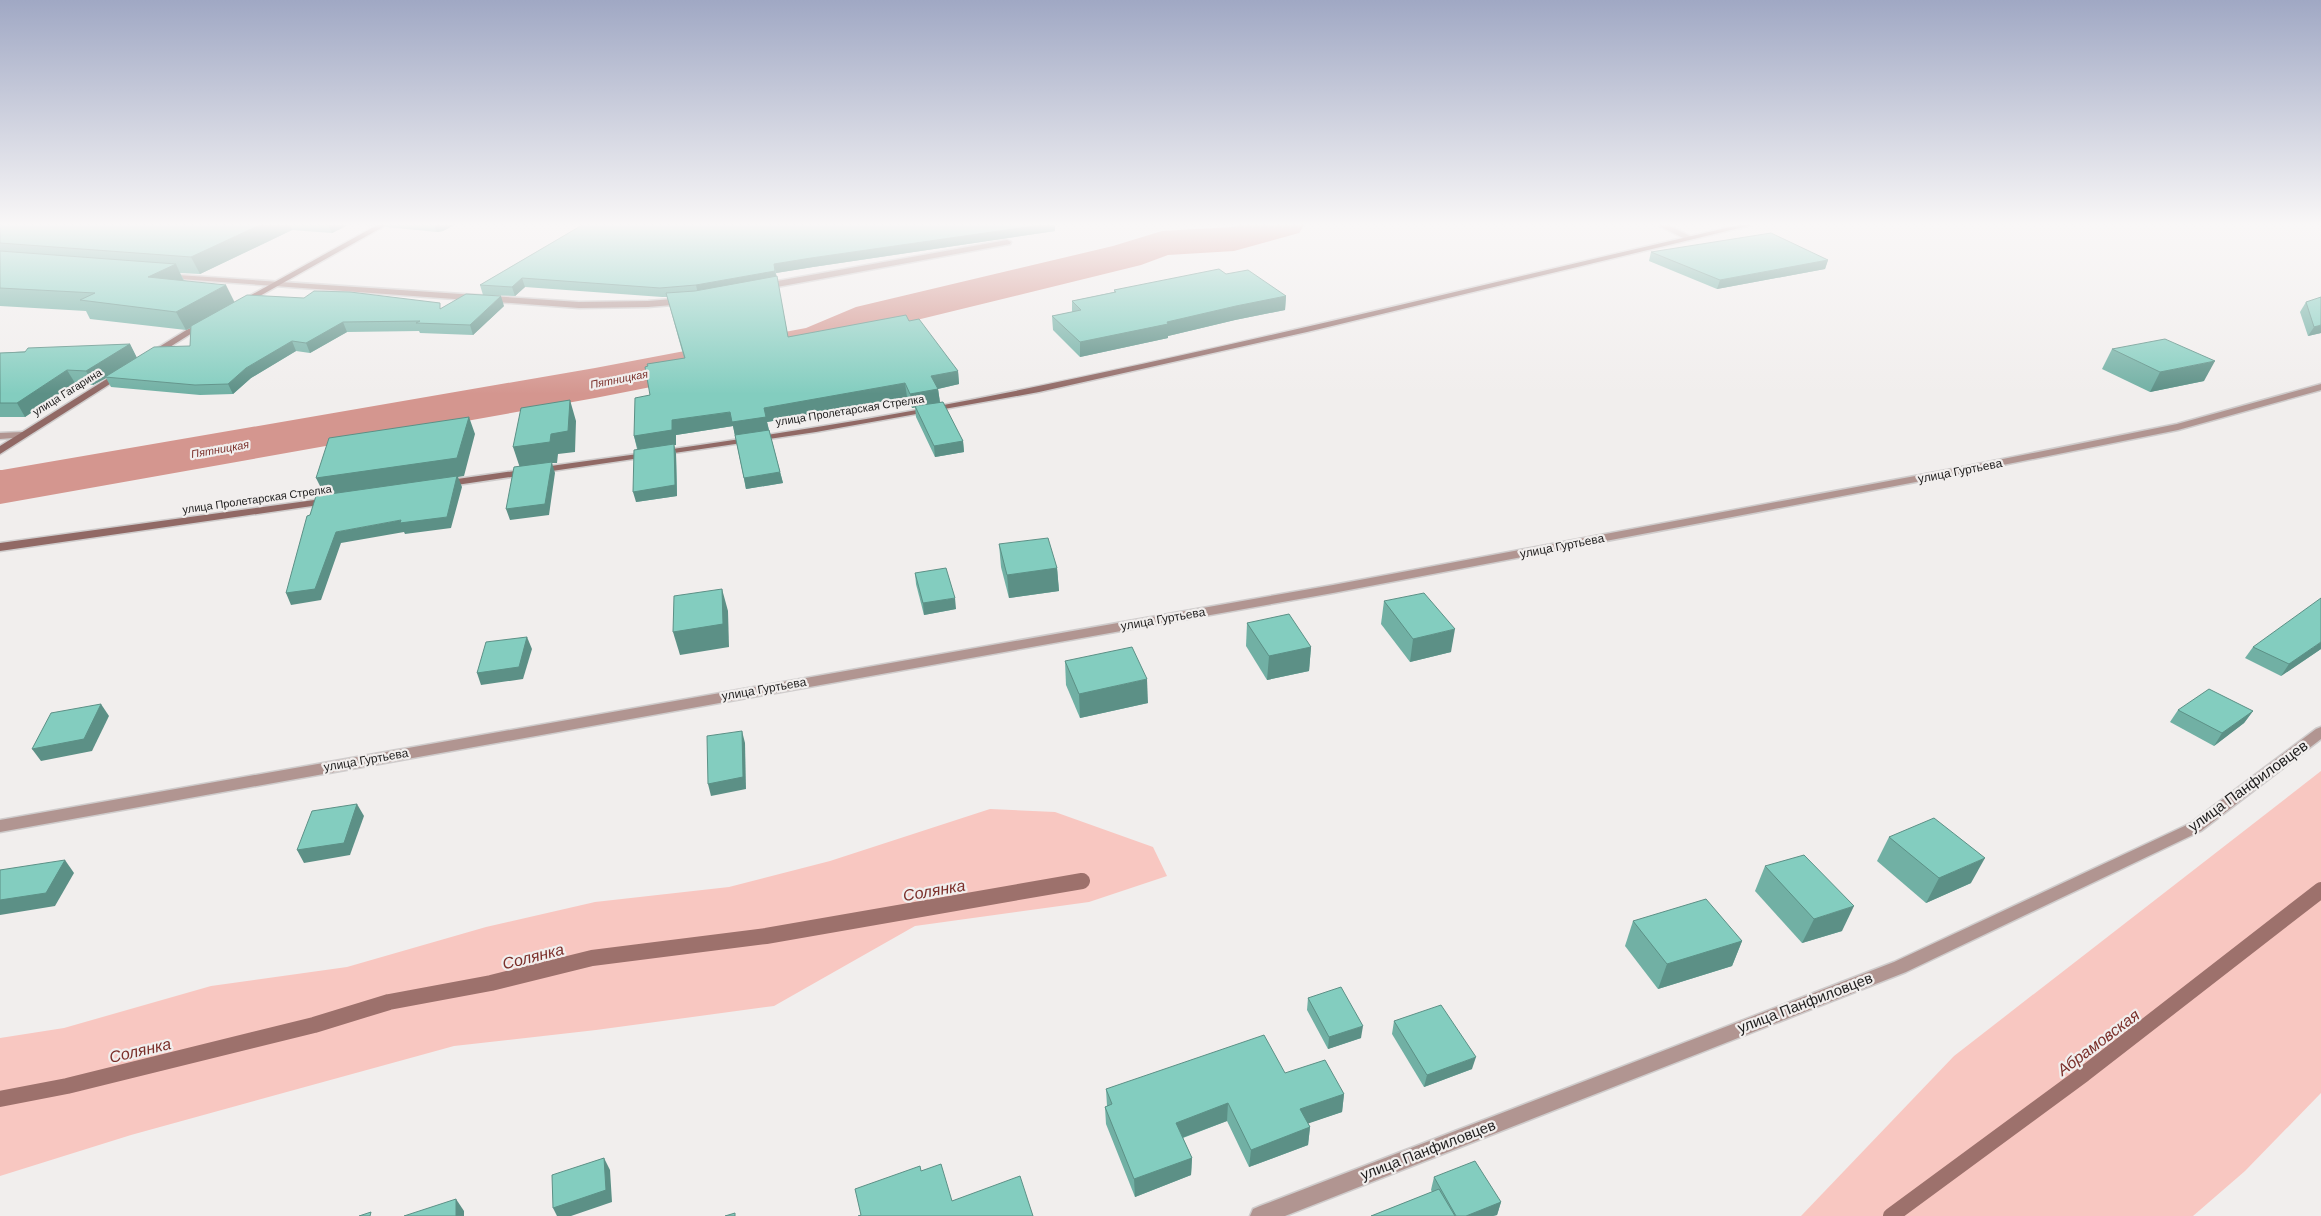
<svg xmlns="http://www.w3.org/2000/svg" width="2321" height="1216" font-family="'DM Sans',sans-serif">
  <rect width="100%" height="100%" fill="#f1eeed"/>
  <g fill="#f8c7c1">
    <path d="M 2321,771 L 2321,1093 L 2245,1171 L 2193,1216 L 1801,1216 L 1954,1056 Z"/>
    <path d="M 990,809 L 1055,812 L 1153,847 L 1167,876 L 1089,902 L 915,926 L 774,1006 L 596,1030 L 454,1046 L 131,1135 L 0,1176 L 0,1038 L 64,1028 L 211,986 L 347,967 L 486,927 L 595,902 L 729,887 L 830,861 Z"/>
  </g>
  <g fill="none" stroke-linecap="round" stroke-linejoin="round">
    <g stroke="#9d716c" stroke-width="16">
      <path d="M 0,1099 L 67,1086 L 314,1025 L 389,1002 L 491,983 L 592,958 L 766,936 L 1082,881"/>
      <path d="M 1891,1216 L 2084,1074 L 2321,890"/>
    </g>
    <path fill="#d4968f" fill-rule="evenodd" d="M 1242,224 L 1305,224 L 1299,233 L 1234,251 L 1168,255 L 1141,265 L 888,327 L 836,350 L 819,354 L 595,398 L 0,504 L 0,470 L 2,470 L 595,368 L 806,328 L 856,307 L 1113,246 L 1162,231 L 1232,227 Z"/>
    <g stroke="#cfcccc" stroke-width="3">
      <g id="street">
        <path d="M 1656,224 L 1666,224 L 1694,238 L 1687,240 Z"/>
        <path d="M 1007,240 L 1011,242 L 1010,244 L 761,290 L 757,287 L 761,284 Z"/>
        <path d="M 163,274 L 579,302 L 648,301 L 685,298 L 689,301 L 685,304 L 648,307 L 579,308 L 166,278 L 162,276 Z"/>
        <path d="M 2321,384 L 2321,390 L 2178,430 L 1963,473 L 1333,593 L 0,832 L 0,820 L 1333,585 L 1963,467 L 2177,424 Z"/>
        <path d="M 22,432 L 26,433 L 26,437 L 0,439 L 0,433 Z"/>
        <path d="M 2321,727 L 2321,739 L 2201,831 L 1906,972 L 1285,1216 L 1250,1216 L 1253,1209 L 1260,1206 L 1894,962 L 2191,823 L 2316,729 Z"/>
      </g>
    </g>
    <g stroke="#cfcccc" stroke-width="3">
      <g id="secondary">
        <path d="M 379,224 L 388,224 L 242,306 L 235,304 Z"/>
        <path d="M 1743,224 L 1756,224 L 1307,332 L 1039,392 L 816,432 L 443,487 L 438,484 L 443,481 C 619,456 796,434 970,400 C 1229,349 1486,283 1743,224 Z"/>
        <path d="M 201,321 L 208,323 L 154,357 L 151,358 L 146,355 Z"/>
        <path d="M 121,370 L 126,373 L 124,375 L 0,454 L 0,446 Z"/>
        <path d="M 329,498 L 333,499 L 335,501 L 333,503 L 0,551 L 0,543 Z"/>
      </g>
    </g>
    <use href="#street" fill="#b19591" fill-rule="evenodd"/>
    <use href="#secondary" fill="#916965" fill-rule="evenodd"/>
  </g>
  <g fill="#71b0a4">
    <path d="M 5,224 L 376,224 L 372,226 L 350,224 L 332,233 L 292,230 L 200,274 L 180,273 L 184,280 L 234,302 L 442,308 L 504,306 L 473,335 L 420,333 L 419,331 L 347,332 L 310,353 L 296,351 L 251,378 L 233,394 L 200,395 L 111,387 L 106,378 L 93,385 L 75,383 L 25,417 L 0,417 L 0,353 L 130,344 L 137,358 L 190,346 L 191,328 L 186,330 L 90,319 L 86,311 L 0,306 L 0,243 Z"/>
    <path d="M 384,224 L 456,224 L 443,231 L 437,232 L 386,227 Z"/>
    <path d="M 584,224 L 1055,231 L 813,267 L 776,273 L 788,337 L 909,321 L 958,371 L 959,384 L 938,389 L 940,402 L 963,441 L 964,452 L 935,457 L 916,417 L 915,407 L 912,408 L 907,397 L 767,422 L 783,483 L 746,489 L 733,426 L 676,435 L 676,445 L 674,445 L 676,454 L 677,496 L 636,502 L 637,449 L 634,436 L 650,395 L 684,358 L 667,297 L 662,297 L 525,287 L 515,296 L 483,295 L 480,285 Z"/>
    <path d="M 1651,252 L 1828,260 L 1825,269 L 1717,289 L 1649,261 Z"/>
    <path d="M 1226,274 L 1286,296 L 1285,310 L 1235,320 L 1168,336 L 1168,338 L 1080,357 L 1053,330 L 1052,316 L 1072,312 L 1072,301 L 1114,292 L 1114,290 Z"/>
    <path d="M 2306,302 L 2321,333 L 2308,336 L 2300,312 Z"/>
    <path d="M 2112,349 L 2204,381 L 2150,392 L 2102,369 Z"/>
    <path d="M 999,544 L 1057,568 L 1059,591 L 1009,598 L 1001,567 Z"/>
    <path d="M 915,573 L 956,609 L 924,615 L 916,584 Z"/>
    <path d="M 1384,601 L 1451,652 L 1410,662 L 1381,624 Z"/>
    <path d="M 1247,623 L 1311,647 L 1309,671 L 1267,680 L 1246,646 Z"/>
    <path d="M 2253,647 L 2321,649 L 2281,676 L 2245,658 Z"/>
    <path d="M 1065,661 L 1148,703 L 1080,718 L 1066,685 Z"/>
    <path d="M 2178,710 L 2253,711 L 2244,723 L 2214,746 L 2170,722 Z"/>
    <path d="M 1889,837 L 1971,883 L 1926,903 L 1877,861 Z"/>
    <path d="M 1765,866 L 1842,931 L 1802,943 L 1755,891 Z"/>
    <path d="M 1633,921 L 1742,941 L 1732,966 L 1658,989 L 1625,946 Z"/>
    <path d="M 1308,998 L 1361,1038 L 1328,1049 L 1307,1010 Z"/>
    <path d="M 1394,1021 L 1472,1069 L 1424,1087 L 1392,1034 Z"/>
    <path d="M 1285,1073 L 1344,1094 L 1342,1112 L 1308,1123 L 1310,1127 L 1308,1145 L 1249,1167 L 1227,1121 L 1183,1138 L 1192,1158 L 1191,1175 L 1135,1197 L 1106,1124 L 1105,1107 L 1107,1106 L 1106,1089 Z"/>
    <path d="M 1434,1177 L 1501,1202 L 1497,1215 L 1493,1216 L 1371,1216 L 1432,1192 L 1431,1190 Z"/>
  </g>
  <g fill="#5c9086">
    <path d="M 262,224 L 290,224 L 292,230 L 200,274 L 191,257 Z"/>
    <path d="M 328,224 L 350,224 L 332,233 Z"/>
    <path d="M 434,224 L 456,224 L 443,231 L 437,232 Z"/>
    <path d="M 1048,224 L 1055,224 L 1055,231 L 813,267 L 776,273 L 774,264 L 811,258 Z"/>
    <path d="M 1828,260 L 1825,269 L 1717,289 L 1720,280 Z"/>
    <path d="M 176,264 L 184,282 L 148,277 Z"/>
    <path d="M 775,271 L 777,280 L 698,294 L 696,285 Z"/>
    <path d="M 522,278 L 525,287 L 515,296 L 512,287 Z"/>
    <path d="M 226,285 L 235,303 L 186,330 L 176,312 Z"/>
    <path d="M 501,296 L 504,306 L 473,335 L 470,325 Z"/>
    <path d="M 1286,296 L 1285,310 L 1235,320 L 1168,336 L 1168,338 L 1080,357 L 1080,342 L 1236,306 Z"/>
    <path d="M 343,322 L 347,332 L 310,353 L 306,343 Z"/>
    <path d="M 2321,325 L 2321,333 L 2308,336 L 2314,327 Z"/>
    <path d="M 292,341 L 296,351 L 251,378 L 233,394 L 228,384 L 246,368 Z"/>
    <path d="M 130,344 L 137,358 L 105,377 L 106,378 L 93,385 L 86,371 Z"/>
    <path d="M 2215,361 L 2204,381 L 2150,392 L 2160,372 Z"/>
    <path d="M 67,370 L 75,383 L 25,417 L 17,403 Z"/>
    <path d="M 958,371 L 959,384 L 933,390 L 931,376 Z"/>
    <path d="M 905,383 L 907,397 L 767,422 L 769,431 L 735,436 L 733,426 L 676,435 L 676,445 L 674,445 L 676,454 L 677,496 L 636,502 L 633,492 L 638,450 L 634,436 L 672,420 L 764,408 Z"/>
    <path d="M 938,389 L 940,403 L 912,408 L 910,394 Z"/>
    <path d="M 570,400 L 576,421 L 575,452 L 558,454 L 557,463 L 552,463 L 555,473 L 549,515 L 510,520 L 506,509 L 520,468 L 513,447 L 551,434 Z"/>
    <path d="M 469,417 L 475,434 L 464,476 L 458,477 L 462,487 L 451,528 L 405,534 L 404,532 L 341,543 L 321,600 L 291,605 L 286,593 L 336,532 L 401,520 L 447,517 L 325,496 L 316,478 Z"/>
    <path d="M 963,441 L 964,452 L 935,457 L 934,446 Z"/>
    <path d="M 780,472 L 783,483 L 746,489 L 744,478 Z"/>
    <path d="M 1057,568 L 1059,591 L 1009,598 L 1007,575 Z"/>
    <path d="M 722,589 L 728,611 L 729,647 L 680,655 L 673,632 Z"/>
    <path d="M 955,598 L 956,609 L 924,615 L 923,603 Z"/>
    <path d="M 1455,629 L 1451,652 L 1410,662 L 1413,639 Z"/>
    <path d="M 527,637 L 532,649 L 523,679 L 481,685 L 477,673 Z"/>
    <path d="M 2321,642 L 2321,649 L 2281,676 L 2289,664 Z"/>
    <path d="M 1311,647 L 1309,671 L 1267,680 L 1269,656 Z"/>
    <path d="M 1147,679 L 1148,703 L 1080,718 L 1079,694 Z"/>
    <path d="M 101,704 L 109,716 L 92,751 L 41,761 L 32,749 Z"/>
    <path d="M 2253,711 L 2244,723 L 2214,746 L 2222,733 Z"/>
    <path d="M 742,731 L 745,743 L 746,789 L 711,796 L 708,784 Z"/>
    <path d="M 357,804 L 364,816 L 350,855 L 304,863 L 297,850 Z"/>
    <path d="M 1985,858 L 1971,883 L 1926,903 L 1939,878 Z"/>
    <path d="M 65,860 L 74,873 L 55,906 L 0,915 L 0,900 Z"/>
    <path d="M 1854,906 L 1842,931 L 1802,943 L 1814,919 Z"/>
    <path d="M 1742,941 L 1732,966 L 1658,989 L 1667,964 Z"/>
    <path d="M 1363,1026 L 1361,1038 L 1328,1049 L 1329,1037 Z"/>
    <path d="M 1476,1057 L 1472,1069 L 1424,1087 L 1427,1075 Z"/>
    <path d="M 1344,1094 L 1342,1112 L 1298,1127 L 1300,1109 Z"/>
    <path d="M 1228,1103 L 1227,1121 L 1176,1140 L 1176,1123 Z"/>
    <path d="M 1310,1127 L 1308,1145 L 1249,1167 L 1251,1150 Z"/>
    <path d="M 604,1158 L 610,1170 L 612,1202 L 571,1216 L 557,1216 L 553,1208 Z"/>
    <path d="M 1192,1158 L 1191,1175 L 1135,1197 L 1134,1179 Z"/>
    <path d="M 456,1199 L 464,1211 L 464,1216 L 456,1216 Z"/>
    <path d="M 1501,1202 L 1497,1215 L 1493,1216 L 1466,1216 Z"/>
  </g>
  <g fill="#83cdbf" stroke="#5c9086">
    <path d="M 5,224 L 262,224 L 191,257 L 0,243 L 0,226 Z"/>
    <path d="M 584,224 L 1048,224 L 811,258 L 774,264 L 775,271 L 696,285 L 660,288 L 522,278 L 512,287 L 480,285 Z"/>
    <path d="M 1771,233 L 1828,260 L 1720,280 L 1651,252 Z"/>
    <path d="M 0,251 L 176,264 L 148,277 L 226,285 L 176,312 L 80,300 L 95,293 L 0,288 Z"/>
    <path d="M 1219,269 L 1226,274 L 1248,270 L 1286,296 L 1236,306 L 1167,322 L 1168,324 L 1080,342 L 1052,316 L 1081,310 L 1072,301 L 1116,292 L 1114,290 Z"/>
    <path d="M 777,276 L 788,337 L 906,315 L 909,321 L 919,319 L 958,371 L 931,376 L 938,389 L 910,394 L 905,383 L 764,408 L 766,417 L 732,422 L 730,412 L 672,420 L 672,430 L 634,436 L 635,398 L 650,395 L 645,367 L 648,366 L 647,364 L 685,358 L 666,293 L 695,291 Z"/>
    <path d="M 314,291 L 350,292 L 440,303 L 440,309 L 466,294 L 501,296 L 470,325 L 416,323 L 420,321 L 343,322 L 306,343 L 292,341 L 246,368 L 228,384 L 195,385 L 105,377 L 154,347 L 190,346 L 191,326 L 247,295 L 304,298 Z"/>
    <path d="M 2321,297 L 2321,325 L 2314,327 L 2306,302 Z"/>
    <path d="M 2165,339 L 2215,361 L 2160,372 L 2112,349 Z"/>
    <path d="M 130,344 L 86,371 L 67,370 L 17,403 L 0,403 L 0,353 L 25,352 L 28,348 Z"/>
    <path d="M 570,400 L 568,431 L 551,434 L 550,442 L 513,447 L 521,408 Z"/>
    <path d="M 943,402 L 963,441 L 934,446 L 915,406 Z"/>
    <path d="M 469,417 L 457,458 L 316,478 L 329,438 Z"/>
    <path d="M 769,430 L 780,472 L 744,478 L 735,435 Z"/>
    <path d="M 674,444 L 675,485 L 633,492 L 634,450 Z"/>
    <path d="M 552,462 L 545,504 L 506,509 L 514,467 Z"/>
    <path d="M 457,476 L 447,517 L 400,523 L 401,520 L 336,532 L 315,589 L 286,593 L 307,516 L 310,515 L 316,496 Z"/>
    <path d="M 1048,538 L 1057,568 L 1007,575 L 999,544 Z"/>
    <path d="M 946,568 L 955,598 L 923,603 L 915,573 Z"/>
    <path d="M 722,589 L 723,624 L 673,632 L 674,596 Z"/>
    <path d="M 1424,593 L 1455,629 L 1413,639 L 1384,601 Z"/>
    <path d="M 2321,598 L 2321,642 L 2289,664 L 2253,647 Z"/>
    <path d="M 1289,614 L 1311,647 L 1269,656 L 1247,623 Z"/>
    <path d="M 527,637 L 519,667 L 477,673 L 486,642 Z"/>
    <path d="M 1132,647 L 1147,679 L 1079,694 L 1065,661 Z"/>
    <path d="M 2209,689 L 2253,711 L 2222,733 L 2178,710 Z"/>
    <path d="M 101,704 L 84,739 L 32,749 L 51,713 Z"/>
    <path d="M 742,731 L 743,777 L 708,784 L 707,736 Z"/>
    <path d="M 357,804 L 344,843 L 297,850 L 312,811 Z"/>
    <path d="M 1934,818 L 1985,858 L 1939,878 L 1889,837 Z"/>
    <path d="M 1804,855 L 1854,906 L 1814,919 L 1765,866 Z"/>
    <path d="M 65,860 L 46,893 L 0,900 L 0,870 Z"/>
    <path d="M 1706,899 L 1742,941 L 1667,964 L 1633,921 Z"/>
    <path d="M 1341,987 L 1363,1026 L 1329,1037 L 1308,998 Z"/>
    <path d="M 1441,1005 L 1476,1057 L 1427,1075 L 1394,1021 Z"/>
    <path d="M 1264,1035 L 1285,1073 L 1325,1060 L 1344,1094 L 1300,1109 L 1310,1127 L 1251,1150 L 1228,1103 L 1176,1123 L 1192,1158 L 1134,1179 L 1105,1107 L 1112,1104 L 1106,1089 Z"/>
    <path d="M 604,1158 L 606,1190 L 553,1208 L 552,1175 Z"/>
    <path d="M 1475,1161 L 1501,1202 L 1466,1216 L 1456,1216 L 1434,1177 Z"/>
    <path d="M 941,1164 L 952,1201 L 1020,1176 L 1033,1216 L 858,1216 L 861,1215 L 855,1189 L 920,1166 L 921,1171 Z"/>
    <path d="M 1439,1189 L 1455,1216 L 1371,1216 Z"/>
    <path d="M 456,1199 L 456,1216 L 404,1216 Z"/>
    <path d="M 371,1212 L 370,1216 L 359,1216 Z"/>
    <path d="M 735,1213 L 735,1216 L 725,1216 Z"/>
  </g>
  <linearGradient id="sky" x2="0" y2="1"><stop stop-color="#a0a8c4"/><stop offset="0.57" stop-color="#f9f7f7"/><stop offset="1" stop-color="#f9f7f7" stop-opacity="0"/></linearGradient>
  <rect width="2321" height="394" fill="url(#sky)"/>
  <g text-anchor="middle" stroke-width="4.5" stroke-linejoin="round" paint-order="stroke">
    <g font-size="11" font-style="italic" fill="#7b302b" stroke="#f1eeed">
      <text transform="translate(619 379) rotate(-11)" y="4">Пятницкая</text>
      <text transform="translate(220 449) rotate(-10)" y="4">Пятницкая</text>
    </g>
    <g font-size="11" fill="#1d1c1c" stroke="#f1eeed">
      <text transform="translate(67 392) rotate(-32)" y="4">улица Гагарина</text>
      <text transform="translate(850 410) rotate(-9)" y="4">улица Пролетарская Стрелка</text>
      <text transform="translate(257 499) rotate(-8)" y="4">улица Пролетарская Стрелка</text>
    </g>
    <g font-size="12" fill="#1d1c1c" stroke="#f1eeed">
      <text transform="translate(1960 471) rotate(-11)" y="4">улица Гуртьева</text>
      <text transform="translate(1562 546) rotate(-11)" y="4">улица Гуртьева</text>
      <text transform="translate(1163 619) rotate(-10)" y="4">улица Гуртьева</text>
      <text transform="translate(764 689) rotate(-10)" y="4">улица Гуртьева</text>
      <text transform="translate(366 760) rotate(-10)" y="4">улица Гуртьева</text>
    </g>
    <g font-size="15" fill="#1d1c1c" stroke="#f1eeed">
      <text transform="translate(2248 786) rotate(-36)" y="5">улица Панфиловцев</text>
      <text transform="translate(1805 1003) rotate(-21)" y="5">улица Панфиловцев</text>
      <text transform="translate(1428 1150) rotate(-21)" y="5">улица Панфиловцев</text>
    </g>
    <g font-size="16" font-style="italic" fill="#7b302b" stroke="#f1eeed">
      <text transform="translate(934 890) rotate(-10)" y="6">Солянка</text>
      <text transform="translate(533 956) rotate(-14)" y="6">Солянка</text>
      <text transform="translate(2098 1042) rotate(-37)" y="6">Абрамовская</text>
      <text transform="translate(140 1050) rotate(-13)" y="6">Солянка</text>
    </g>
  </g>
</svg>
